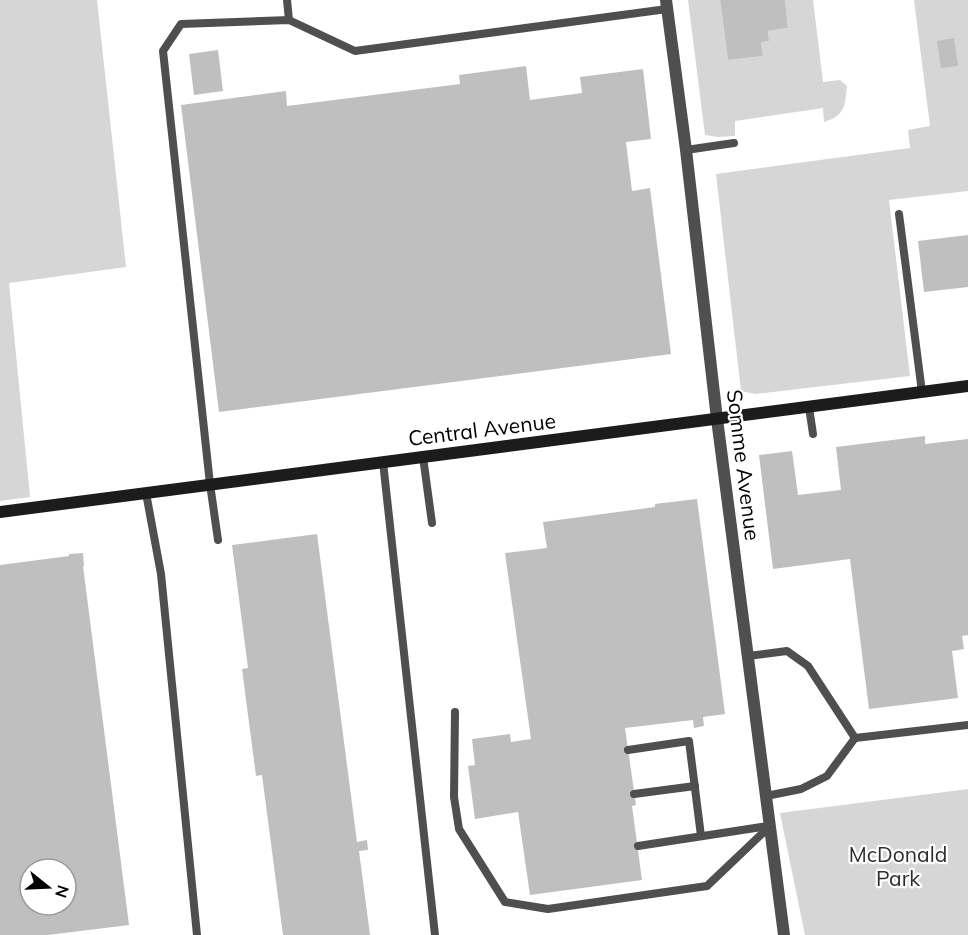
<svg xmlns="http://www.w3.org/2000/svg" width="968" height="935" font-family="Mulish,sans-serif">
  <rect width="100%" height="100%" fill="#fff"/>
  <g fill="#d6d6d6">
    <path d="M 0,0 L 97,0 L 126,267 L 9,283 L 30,497 L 0,501 Z"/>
    <path d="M 688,0 L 720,0 L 728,60 L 763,56 L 761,42 L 769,41 L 768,31 L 788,28 L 785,0 L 813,0 L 823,82 L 840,80 L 847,86 C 845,106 845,116 824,122 L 823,108 L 735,121 L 735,136 L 718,137 L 705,135 Z"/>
    <path d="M 914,0 L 968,0 L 968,191 L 889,200 L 910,376 L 755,394 L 741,391 L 716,174 L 910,148 L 908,130 L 930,126 Z"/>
    <path d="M 968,789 L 968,935 L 805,935 L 780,813 Z"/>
  </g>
  <g fill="#bfbfbf" fill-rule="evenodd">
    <path d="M 720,0 L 785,0 L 788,28 L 768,31 L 769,41 L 761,42 L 763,56 L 728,60 Z"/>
    <path d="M 954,38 L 958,66 L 941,68 L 937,41 Z"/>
    <path d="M 218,50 L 223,91 L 194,95 L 189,54 Z"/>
    <path d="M 526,66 L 530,100 L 582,93 L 580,77 L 643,69 L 651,139 L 626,142 L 632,191 L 650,188 L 671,354 L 219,412 L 181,105 L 286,91 L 287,106 L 460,84 L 459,75 Z"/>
    <path d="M 968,235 L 968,287 L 924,292 L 918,241 Z"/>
    <path d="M 925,436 L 925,444 L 968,439 L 968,635 L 962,636 L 964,649 L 952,651 L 958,698 L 869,709 L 850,559 L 773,569 L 759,455 L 792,451 L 798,495 L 841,490 L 836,447 Z"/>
    <path d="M 697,499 L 725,714 L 703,717 L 704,726 L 694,728 L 693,720 L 625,728 L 636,805 L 632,806 L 642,880 L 530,895 L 518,812 L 475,819 L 468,766 L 475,765 L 472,739 L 510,734 L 511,742 L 531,739 L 505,553 L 547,548 L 543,522 L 655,507 L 655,504 Z"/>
    <path d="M 317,534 L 357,842 L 367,840 L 368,850 L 359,851 L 370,935 L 283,935 L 262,775 L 256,776 L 242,669 L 248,668 L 232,545 Z"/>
    <path d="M 83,553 L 84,566 L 83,566 L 129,925 L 48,935 L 0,935 L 0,565 L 69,556 L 69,554 ZM 30,869 L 66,869 L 66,905 L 30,905 Z"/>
  </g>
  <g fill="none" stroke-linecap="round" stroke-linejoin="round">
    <g stroke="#4f4f4f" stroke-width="8">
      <path d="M 287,0 L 289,20"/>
      <path d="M 686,150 L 734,143"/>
      <path d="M 899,214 L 922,392"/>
      <path d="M 809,407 L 813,434"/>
      <path d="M 423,457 L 432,523"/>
      <path d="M 383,462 L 435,935"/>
      <path d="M 146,493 L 161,574 L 197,935"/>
      <path d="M 218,540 L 210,484 L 163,51 L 181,24 L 289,20 L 355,51 L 667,9"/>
      <path d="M 748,656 L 787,651 L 808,666 L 855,738 L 968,725"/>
      <path d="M 455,712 L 454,797 L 459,829 L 505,902 L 548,909 L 707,886 L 770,826"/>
      <path d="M 628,750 L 689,741 L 701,836"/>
      <path d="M 634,794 L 695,786"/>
      <path d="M 766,796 L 801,789 L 827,776 L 855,738"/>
      <path d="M 638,846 L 768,826"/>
    </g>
    <path stroke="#4f4f4f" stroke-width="12" d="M 666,0 L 686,150 L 717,419 L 784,935"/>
    <path stroke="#1c1c1c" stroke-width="12" d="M 0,512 L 968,386"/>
  </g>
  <g text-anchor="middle" stroke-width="4.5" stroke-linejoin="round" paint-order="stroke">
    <g font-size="21" fill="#000" stroke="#fff">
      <text transform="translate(482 430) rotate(-7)" y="7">Central Avenue</text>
      <text transform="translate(743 465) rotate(83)" y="7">Somme Avenue</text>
    </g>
    <g font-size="21" fill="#2d2d2d" stroke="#fff">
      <text x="898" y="862">McDonald<tspan x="898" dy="24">Park</tspan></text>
    </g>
  </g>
  <g transform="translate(48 887) rotate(108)"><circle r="28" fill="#ffffff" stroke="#999999" stroke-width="1.5"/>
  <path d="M0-4.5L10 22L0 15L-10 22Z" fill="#000000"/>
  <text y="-9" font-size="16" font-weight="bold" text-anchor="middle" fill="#000000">N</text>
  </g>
</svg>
